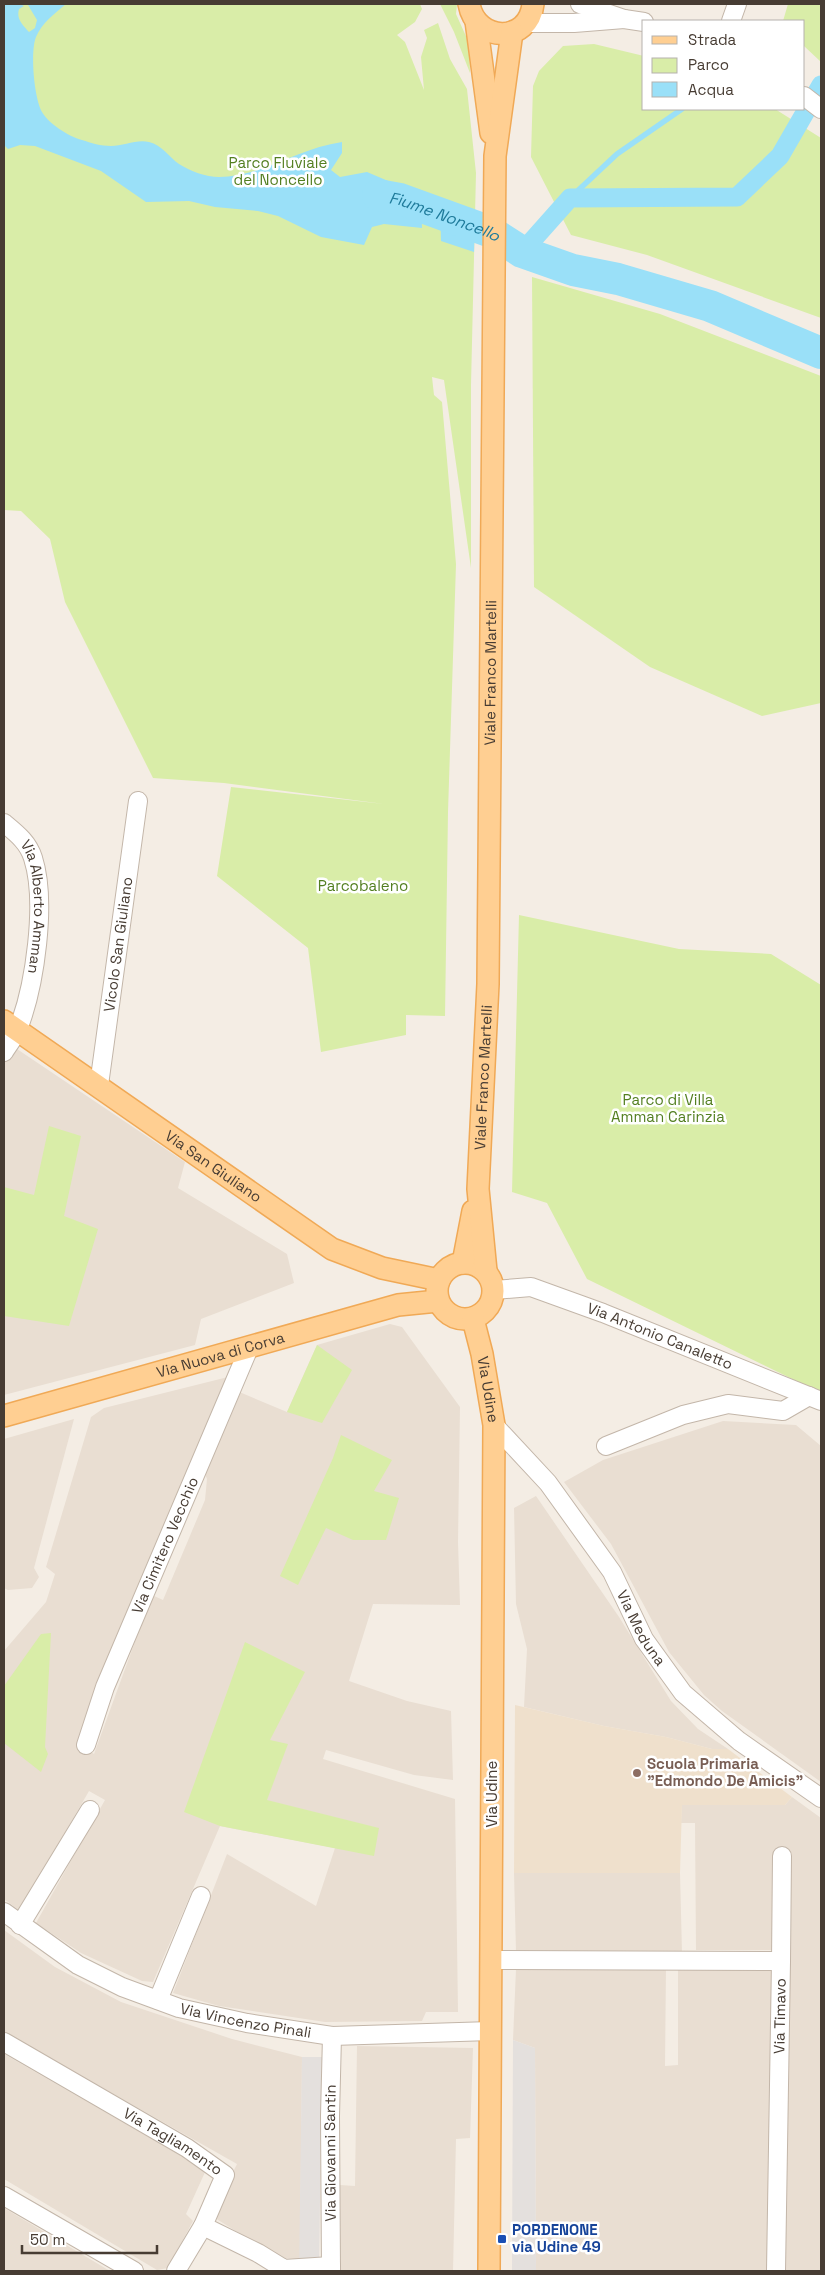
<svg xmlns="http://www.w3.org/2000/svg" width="825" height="2275" font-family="'Space Grotesk',sans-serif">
  <rect width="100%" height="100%" fill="#f4ede4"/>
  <g fill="#e9ded2">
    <path d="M 14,1047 L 185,1162 L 178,1188 L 287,1254 L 294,1283 L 201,1319 L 195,1345 L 4,1395 L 4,1063 Z"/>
    <path d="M 390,1324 L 402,1327 L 460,1407 L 458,1542 L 460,1605 L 373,1604 L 349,1681 L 407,1701 L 451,1711 L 453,1780 L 414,1775 L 326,1750 L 323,1759 L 455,1799 L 458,2012 L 426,2012 L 422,2021 L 325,2022 L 219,2006 L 173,1993 L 227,1854 L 316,1906 L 335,1848 L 220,1826 L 153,1982 L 142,1981 L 81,1953 L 36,1923 L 105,1800 L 89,1791 L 20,1911 L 4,1899 L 4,1651 L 46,1602 L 55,1574 L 46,1567 L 91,1417 L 104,1408 L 228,1377 L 101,1677 L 78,1741 L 94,1754 L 152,1595 L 163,1600 L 205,1500 L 207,1479 L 204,1472 L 237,1391 L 287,1412 L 317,1345 Z"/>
    <path d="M 74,1419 L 34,1568 L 39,1577 L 32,1588 L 8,1590 L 4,1588 L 4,1439 Z"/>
    <path d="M 723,1421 L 796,1425 L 821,1446 L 821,1782 L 722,1711 L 704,1695 L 669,1652 L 611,1544 L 564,1482 L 603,1460 Z"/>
    <path d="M 536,1496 L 619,1617 L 671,1701 L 698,1729 L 728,1749 L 712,1749 L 666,1737 L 604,1726 L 524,1707 L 527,1649 L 516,1604 L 514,1508 Z"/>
    <path d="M 792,1797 L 821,1818 L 821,2271 L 782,2271 L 777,1950 L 696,1950 L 695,1823 L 681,1823 L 682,1805 L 785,1805 Z"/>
    <path d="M 514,1873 L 680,1873 L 682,1953 L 516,1952 Z"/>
    <path d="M 4,1930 L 55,1967 L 121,2002 L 232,2039 L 302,2057 L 300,2259 L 279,2258 L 215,2218 L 215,2208 L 237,2164 L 4,2032 Z"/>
    <path d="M 666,1967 L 665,2066 L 678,2065 L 678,1970 L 776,1970 L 768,2271 L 536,2271 L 535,2048 L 513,2040 L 516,1969 Z"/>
    <path d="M 357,2046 L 473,2048 L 470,2138 L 456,2139 L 453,2271 L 341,2271 L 340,2185 L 355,2186 Z"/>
    <path d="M 4,2054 L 206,2170 L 186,2214 L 193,2221 L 168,2268 L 157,2270 L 4,2179 Z"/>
    <path d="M 4,2208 L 110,2271 L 4,2271 Z"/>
  </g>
  <path fill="#efe0cc" d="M 515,1705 L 604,1726 L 666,1737 L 712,1749 L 728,1749 L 792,1797 L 785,1805 L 682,1805 L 680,1873 L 514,1873 Z"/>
  <g fill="#d9eda8">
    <path d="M 4,4 L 420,4 L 422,9 L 415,22 L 397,35 L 405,42 L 424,90 L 421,57 L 427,38 L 424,30 L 438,23 L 450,59 L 467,89 L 476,173 L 471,385 L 471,568 L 444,380 L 432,377 L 434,395 L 442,402 L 456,564 L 448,812 L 445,1016 L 406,1015 L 406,1035 L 321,1052 L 308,948 L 217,876 L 231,787 L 384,804 L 224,783 L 153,778 L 65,602 L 50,539 L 21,511 L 4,510 Z"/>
    <path d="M 440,4 L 457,4 L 456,14 L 469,43 L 470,73 L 454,32 Z"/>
    <path d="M 788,4 L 821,4 L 821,62 L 804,46 L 804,21 L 783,21 Z"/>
    <path d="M 594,44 L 644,56 L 644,109 L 775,109 L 821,138 L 821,318 L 647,255 L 571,235 L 531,157 L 533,86 L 539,71 L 563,46 Z"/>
    <path d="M 532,277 L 660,314 L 821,376 L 821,703 L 762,716 L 650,667 L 534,587 Z"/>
    <path d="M 519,915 L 679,949 L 771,954 L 821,985 L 821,1393 L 587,1279 L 547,1203 L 512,1192 Z"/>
    <path d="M 49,1126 L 81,1136 L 64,1216 L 98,1229 L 69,1326 L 4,1316 L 4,1187 L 34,1195 Z"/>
    <path d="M 317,1345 L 352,1370 L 322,1423 L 287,1412 Z"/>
    <path d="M 341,1435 L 392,1460 L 374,1491 L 399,1498 L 386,1540 L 353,1540 L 326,1528 L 298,1585 L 280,1576 L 333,1458 Z"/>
    <path d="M 51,1633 L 45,1747 L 48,1754 L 41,1772 L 4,1743 L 4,1686 L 41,1634 Z"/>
    <path d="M 245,1642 L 305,1672 L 270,1740 L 288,1744 L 267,1800 L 379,1828 L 374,1856 L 220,1826 L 184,1812 Z"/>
  </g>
  <g fill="#e4e0dd">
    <path d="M 513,2040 L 535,2048 L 536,2271 L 512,2271 Z"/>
    <path d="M 302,2057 L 322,2057 L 319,2271 L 299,2271 Z"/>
  </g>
  <g fill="#9ae0f8">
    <path d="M 4,4 L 20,4 L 24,6 L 19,9 C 16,19 23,25 29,32 L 35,28 L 37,20 L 28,5 L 66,4 C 54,14 42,23 36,37 C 30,51 34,98 42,112 C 49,124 68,136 82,140 C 91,143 101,146 111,146 C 123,146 137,139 149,142 C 162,145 169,157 179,164 C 190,171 206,177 219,177 C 263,176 299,148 342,142 L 342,153 L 331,170 L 340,177 L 367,172 L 421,195 L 422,228 L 384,224 L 372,227 L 364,245 L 321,237 L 278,216 L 258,211 L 215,207 L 189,201 L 146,202 L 101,171 L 35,146 L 20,145 L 8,149 L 4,145 Z"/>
    <path d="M 440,200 L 475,221 L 474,252 L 441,241 Z"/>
  </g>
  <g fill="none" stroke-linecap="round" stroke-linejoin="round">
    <path stroke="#9ae0f8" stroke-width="5.5" d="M 570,198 L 617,154 L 682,109"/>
    <path stroke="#9ae0f8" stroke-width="19" d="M 522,252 L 570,198 L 737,197 L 780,156 L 821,85"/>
    <path stroke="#9ae0f8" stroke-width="32" id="s1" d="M 378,195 L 400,199 L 491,232 L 522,252 L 573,270 L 618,279 L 710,306 L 821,353"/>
    <g stroke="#c3b6a9" stroke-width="20">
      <g id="minor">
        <path d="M 580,4 L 624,19 L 644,22"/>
        <path d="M 731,21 L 737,4"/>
        <path d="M 525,23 L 574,23 L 624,19"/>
        <path d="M 804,96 L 821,109"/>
        <path id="s2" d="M 4,823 C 16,833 28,842 33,858 C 47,902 35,986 18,1029 C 15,1037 8,1045 4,1052"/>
        <path id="s3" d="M 99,1085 L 138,801"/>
        <path id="s4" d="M 494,1290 L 531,1287 L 603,1313 L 821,1401"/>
        <path id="s5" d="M 494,1425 L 548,1483 L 612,1572 L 644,1639 L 683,1693 L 739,1741 L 821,1798"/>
        <path d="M 606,1446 L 683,1415 L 728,1404 L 783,1411 L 809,1396"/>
        <path id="s6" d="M 86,1745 L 105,1687 L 249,1348"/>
        <path id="s7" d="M 4,1912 L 78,1965 L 122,1987 L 179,2008 L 247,2023 L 332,2036 L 491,2031"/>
        <path d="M 20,1925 L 90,1810"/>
        <path d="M 491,1960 L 781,1961 L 776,2271"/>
        <path d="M 781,1961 L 782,1856"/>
        <path d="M 158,2000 L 201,1896"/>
        <path id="s8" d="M 4,2042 L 187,2148 L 225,2175 L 203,2226 L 258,2253 L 284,2269 L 331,2266"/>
        <path d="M 4,2196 L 134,2271"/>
        <path d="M 176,2271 L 203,2226"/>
        <path id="s9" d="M 331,2271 L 330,2116 L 332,2036"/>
      </g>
    </g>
    <g stroke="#f0a956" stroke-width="24">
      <g id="major">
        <path d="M 469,4 C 476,43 529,44 533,4"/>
        <path d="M 476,21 L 491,133"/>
        <path id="s10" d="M 4,1021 L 332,1249 L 382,1268 L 439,1280"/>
        <circle cx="465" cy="1291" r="28"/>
        <path d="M 463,1263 L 473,1211"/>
        <path id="s11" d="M 486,1271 L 478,1189 L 488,984 L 495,156 L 512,32"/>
        <path id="s12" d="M 473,1319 L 482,1354 L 494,1425 L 489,2271"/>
        <path id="s13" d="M 4,1416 L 398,1305 L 438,1301"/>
      </g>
    </g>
    <use href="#minor" stroke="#fff" stroke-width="18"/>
    <use href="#major" stroke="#ffcf92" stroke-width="21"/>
  </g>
  <circle fill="#8d6e63" stroke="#fff" stroke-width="2" cx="637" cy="1773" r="5"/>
  <rect fill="#1a4fb4" stroke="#fff" stroke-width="2" x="497" y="2234" width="10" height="10" rx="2.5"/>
  <g text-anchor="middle" stroke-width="5" stroke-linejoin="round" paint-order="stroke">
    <g font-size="15" fill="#537f21" stroke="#fff">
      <text x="278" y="168">Parco Fluviale<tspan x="278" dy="17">del Noncello</tspan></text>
      <text x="363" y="891">Parcobaleno</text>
      <text x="668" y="1105">Parco di Villa<tspan x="668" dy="17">Amman Carinzia</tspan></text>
    </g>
    <g font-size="15" fill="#473c33" stroke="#fff">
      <text dy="5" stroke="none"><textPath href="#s11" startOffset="599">Viale Franco Martelli</textPath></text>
      <text dy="5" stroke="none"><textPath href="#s2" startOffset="95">Via Alberto Amman</textPath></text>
      <text dy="5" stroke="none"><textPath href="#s3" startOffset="142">Vicolo San Giuliano</textPath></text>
      <text dy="5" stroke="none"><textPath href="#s11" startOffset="194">Viale Franco Martelli</textPath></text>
      <text dy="5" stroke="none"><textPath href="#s10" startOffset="255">Via San Giuliano</textPath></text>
      <text dy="5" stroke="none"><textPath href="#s4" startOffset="175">Via Antonio Canaletto</textPath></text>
      <text dy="5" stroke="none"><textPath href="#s13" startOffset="225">Via Nuova di Corva</textPath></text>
      <text dy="5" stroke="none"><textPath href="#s12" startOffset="72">Via Udine</textPath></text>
      <text dy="5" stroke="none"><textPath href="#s6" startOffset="215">Via Cimitero Vecchio</textPath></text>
      <text dy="5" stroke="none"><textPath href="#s5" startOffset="252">Via Meduna</textPath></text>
      <text transform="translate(492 1794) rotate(-90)" y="5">Via Udine</text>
      <text transform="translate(780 2016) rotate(-89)" y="5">Via Timavo</text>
      <text dy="5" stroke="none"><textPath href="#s7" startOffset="269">Via Vincenzo Pinali</textPath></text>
      <text dy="5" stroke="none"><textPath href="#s8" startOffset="196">Via Tagliamento</textPath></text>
      <text dy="5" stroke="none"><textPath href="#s9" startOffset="118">Via Giovanni Santin</textPath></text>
    </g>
    <g font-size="15" font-weight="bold" fill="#785e54" stroke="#fff" text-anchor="start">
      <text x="647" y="1769">Scuola Primaria<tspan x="647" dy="17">"Edmondo De Amicis"</tspan></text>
    </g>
    <g font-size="15" font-weight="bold" fill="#164399" stroke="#fff" text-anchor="start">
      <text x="512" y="2235">PORDENONE<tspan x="512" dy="17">via Udine 49</tspan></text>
    </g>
    <g font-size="16" font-style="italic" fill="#1f7b9b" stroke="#fff">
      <text dy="6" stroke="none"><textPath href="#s1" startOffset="70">Fiume Noncello</textPath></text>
    </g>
  </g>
  <rect width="825" height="2275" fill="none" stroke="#473c33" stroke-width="10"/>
  <rect x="642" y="20" width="162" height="90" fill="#ffffff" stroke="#b5b1ad"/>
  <rect x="652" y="36" width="25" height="8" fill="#ffcf92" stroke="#b5b1ad"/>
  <text x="688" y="45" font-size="15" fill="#473c33">Strada</text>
  <rect x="652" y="58" width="25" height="15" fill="#d9eda8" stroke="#b5b1ad"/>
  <text x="688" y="70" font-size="15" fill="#473c33">Parco</text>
  <rect x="652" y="82" width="25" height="15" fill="#9ae0f8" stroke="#b5b1ad"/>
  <text x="688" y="95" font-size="15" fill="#473c33">Acqua</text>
  <path d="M22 2245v8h135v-8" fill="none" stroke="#473c33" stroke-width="2.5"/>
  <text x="30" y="2245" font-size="15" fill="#473c33" stroke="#ffffff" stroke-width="4" paint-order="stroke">50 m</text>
</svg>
